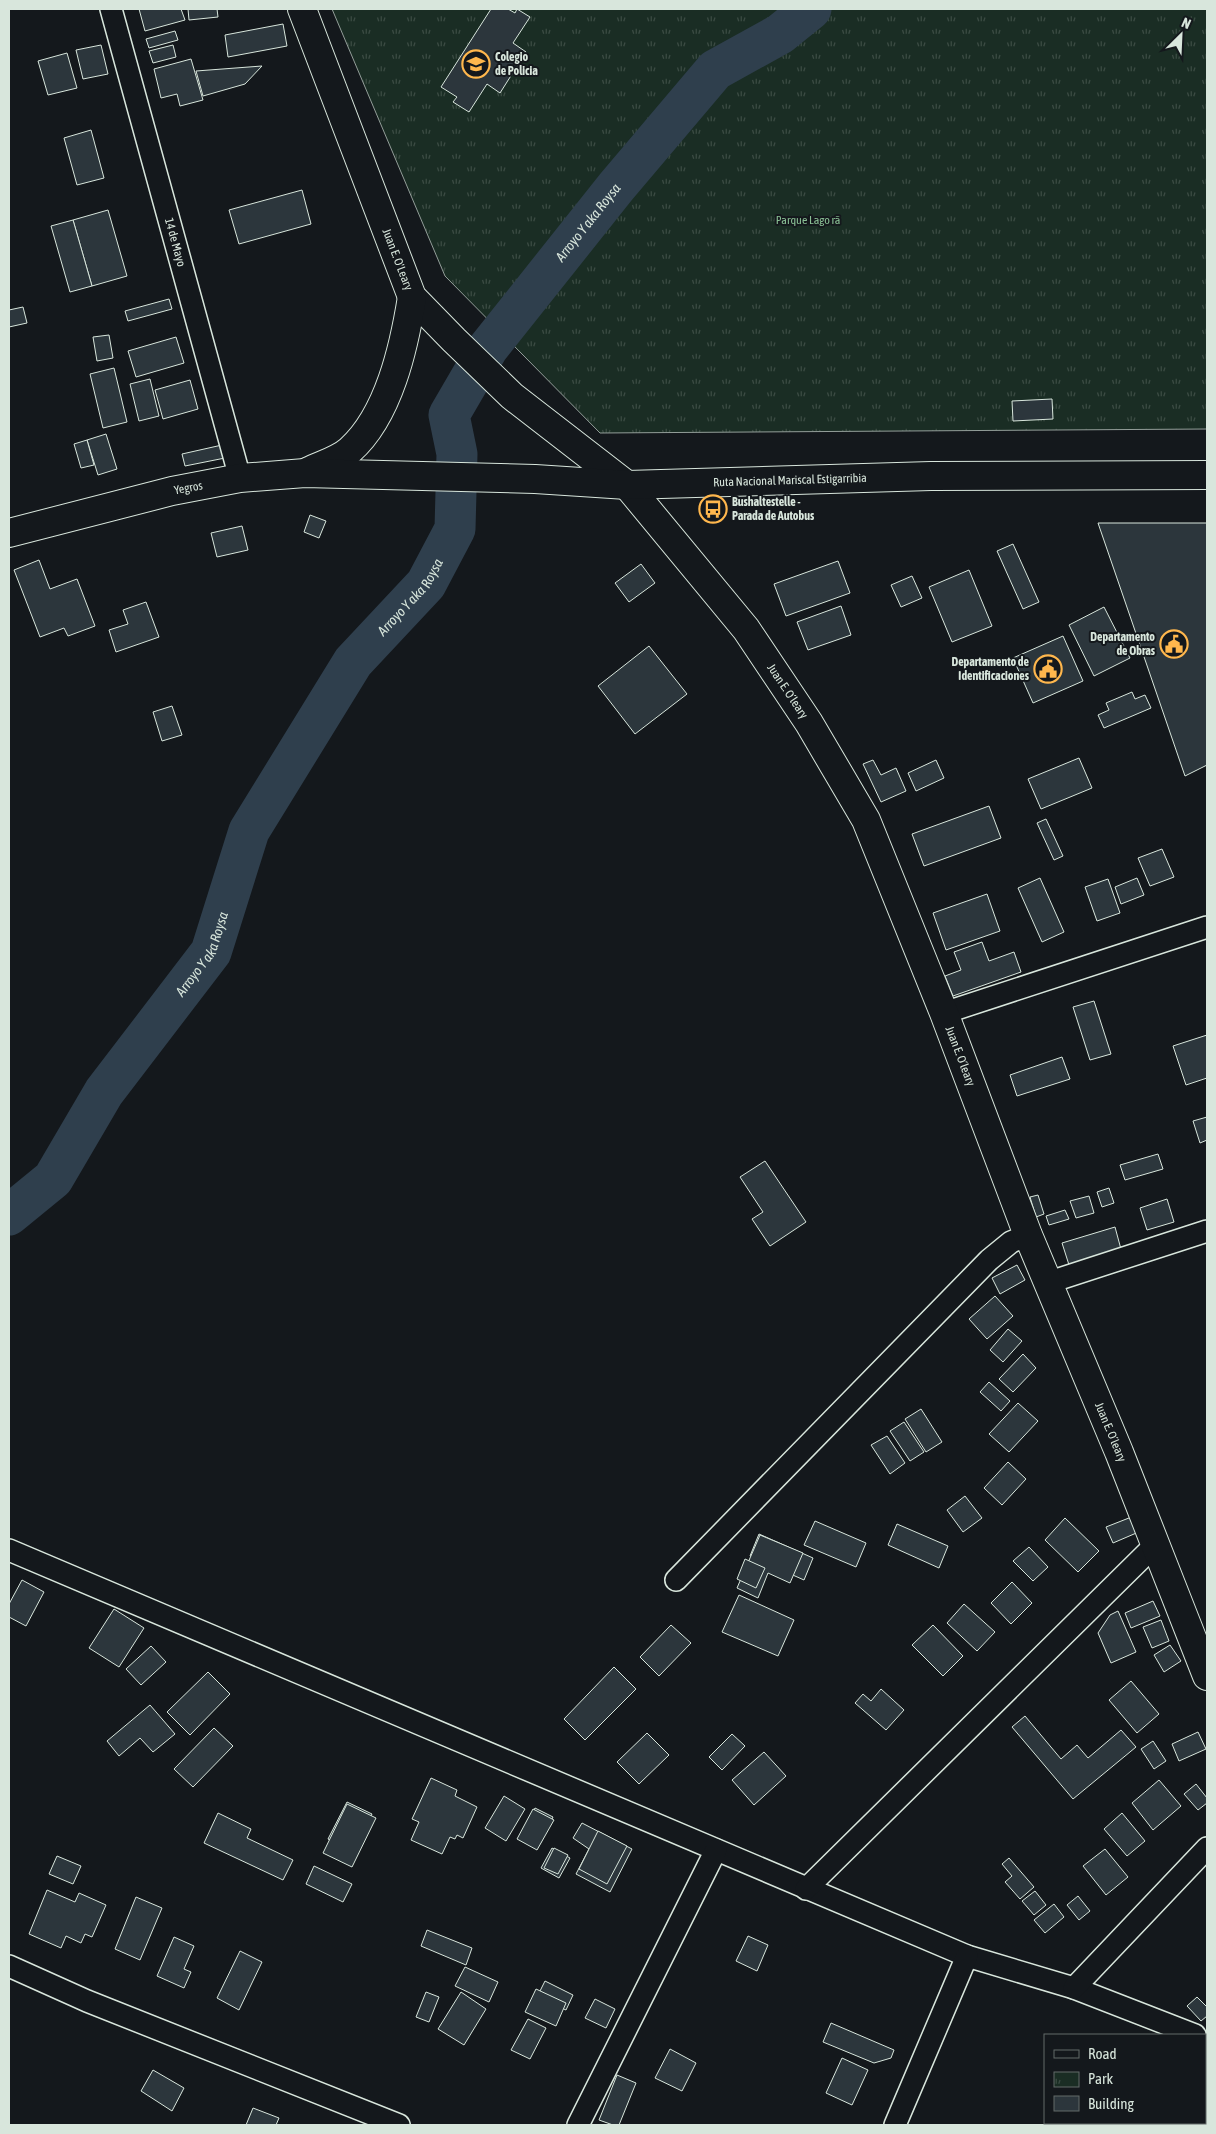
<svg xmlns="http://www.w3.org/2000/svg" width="1216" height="2134" font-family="'Asap Condensed',sans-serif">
  <defs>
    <pattern id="park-tufts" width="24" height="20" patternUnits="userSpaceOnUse" patternTransform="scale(1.25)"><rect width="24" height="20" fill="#1a2d24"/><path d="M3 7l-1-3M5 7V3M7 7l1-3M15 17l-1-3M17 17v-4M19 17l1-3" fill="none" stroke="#3b4b43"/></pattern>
  </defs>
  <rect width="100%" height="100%" fill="#14181c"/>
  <path fill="url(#park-tufts)" stroke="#939e99" d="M 332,9 L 1207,9 L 1207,429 L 600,433 L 445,276 Z"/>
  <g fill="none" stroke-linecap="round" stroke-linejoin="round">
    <path stroke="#2f3f4d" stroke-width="41" id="s1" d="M 9,1215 L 53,1179 L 104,1092 L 211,952 L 249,831 L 353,662 L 426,584 L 455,529 L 457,454 L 449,415 L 488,348 L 616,187 L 715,70 L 780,34 L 811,9"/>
  </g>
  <g fill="#2c363c" stroke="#d8e6dc">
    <path d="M 139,9 L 181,9 L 185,20 L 145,31 Z"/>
    <path d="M 188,9 L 217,9 L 218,17 L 189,20 Z"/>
    <path d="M 491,9 L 508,9 L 515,13 L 517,9 L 530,17 L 513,43 L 526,52 L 500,93 L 487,84 L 469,112 L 453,102 L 457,97 L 441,87 Z"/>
    <path d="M 283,24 L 287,46 L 228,57 L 225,35 Z"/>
    <path d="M 175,31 L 178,40 L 149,48 L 146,39 Z"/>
    <path d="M 101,45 L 108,74 L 83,79 L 76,50 Z"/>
    <path d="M 173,45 L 176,57 L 153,63 L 149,51 Z"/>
    <path d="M 67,53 L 77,88 L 48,95 L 38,61 Z"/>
    <path d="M 191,59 L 203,100 L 180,106 L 177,94 L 161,98 L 154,69 Z"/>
    <path d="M 262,66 L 245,84 L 203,96 L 196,71 Z"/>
    <path d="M 91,130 L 104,178 L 77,185 L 64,138 Z"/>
    <path d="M 302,190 L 311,224 L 239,244 L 229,210 Z"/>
    <path d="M 108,210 L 127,276 L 92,286 L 73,220 Z"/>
    <path d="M 73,220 L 92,286 L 70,292 L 51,226 Z"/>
    <path d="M 169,299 L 172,309 L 128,321 L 125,311 Z"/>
    <path d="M 23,307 L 27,323 L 9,327 L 9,310 Z"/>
    <path d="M 109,335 L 113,358 L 97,361 L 93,337 Z"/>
    <path d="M 176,337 L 184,363 L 136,377 L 128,351 Z"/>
    <path d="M 114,368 L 127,422 L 103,428 L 90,374 Z"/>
    <path d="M 150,379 L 159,416 L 139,421 L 130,384 Z"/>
    <path d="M 190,380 L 198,409 L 163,419 L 155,390 Z"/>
    <path d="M 1052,399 L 1053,419 L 1013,421 L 1012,401 Z"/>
    <path d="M 106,434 L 117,469 L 98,475 L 87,440 Z"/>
    <path d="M 87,440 L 94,465 L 81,468 L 74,444 Z"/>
    <path d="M 222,445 L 225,458 L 185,466 L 182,454 Z"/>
    <path d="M 310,515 L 326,521 L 319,538 L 304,532 Z"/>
    <path d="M 1098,523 L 1207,523 L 1207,765 L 1185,776 Z"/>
    <path d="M 242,526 L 248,550 L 217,557 L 211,533 Z"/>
    <path d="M 1013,544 L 1039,602 L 1023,609 L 997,551 Z"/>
    <path d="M 39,560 L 50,589 L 77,579 L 95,626 L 68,636 L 64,628 L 40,637 L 14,570 Z"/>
    <path d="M 838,561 L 850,593 L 786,616 L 774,584 Z"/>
    <path d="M 641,564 L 655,583 L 629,602 L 615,583 Z"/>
    <path d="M 969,570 L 992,626 L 952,642 L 929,587 Z"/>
    <path d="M 912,576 L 922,598 L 901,607 L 891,585 Z"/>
    <path d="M 146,602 L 159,637 L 116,652 L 109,630 L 128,624 L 123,610 Z"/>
    <path d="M 841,606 L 851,635 L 808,650 L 797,622 Z"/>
    <path d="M 1104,607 L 1130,658 L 1094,676 L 1069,625 Z"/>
    <path d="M 1063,636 L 1083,681 L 1033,703 L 1013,658 Z"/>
    <path d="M 649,646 L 687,694 L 635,734 L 598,686 Z"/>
    <path d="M 1132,692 L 1135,699 L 1145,695 L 1151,708 L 1104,728 L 1098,715 L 1109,710 L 1106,703 Z"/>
    <path d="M 172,706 L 182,735 L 162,741 L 153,712 Z"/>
    <path d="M 1079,758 L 1092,788 L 1041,809 L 1028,779 Z"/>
    <path d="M 873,760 L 881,775 L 896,768 L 906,791 L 881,802 L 863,764 Z"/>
    <path d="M 936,760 L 944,778 L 916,791 L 908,773 Z"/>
    <path d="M 989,806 L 1001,838 L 924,866 L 912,834 Z"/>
    <path d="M 1046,819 L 1063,856 L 1054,860 L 1037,823 Z"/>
    <path d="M 1162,849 L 1174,877 L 1150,886 L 1138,858 Z"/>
    <path d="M 1040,878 L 1064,932 L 1042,942 L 1018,888 Z"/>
    <path d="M 1137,878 L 1144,895 L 1121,904 L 1115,887 Z"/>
    <path d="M 1108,879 L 1120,913 L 1097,921 L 1085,887 Z"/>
    <path d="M 987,894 L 1000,931 L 946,950 L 933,913 Z"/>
    <path d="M 982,942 L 989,961 L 1014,952 L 1021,972 L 953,996 L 945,976 L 961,970 L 954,952 Z"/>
    <path d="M 1094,1001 L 1111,1054 L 1090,1060 L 1073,1007 Z"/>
    <path d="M 1207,1035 L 1207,1078 L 1186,1085 L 1173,1046 Z"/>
    <path d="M 1062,1057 L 1070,1079 L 1017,1096 L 1010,1075 Z"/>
    <path d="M 1207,1117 L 1207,1140 L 1200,1143 L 1193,1121 Z"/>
    <path d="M 1158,1154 L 1163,1169 L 1125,1180 L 1120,1165 Z"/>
    <path d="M 765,1161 L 806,1222 L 770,1246 L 752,1219 L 763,1212 L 740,1177 Z"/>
    <path d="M 1109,1188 L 1114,1203 L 1102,1207 L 1097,1192 Z"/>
    <path d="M 1038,1195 L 1044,1214 L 1036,1217 L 1030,1197 Z"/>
    <path d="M 1089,1196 L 1094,1213 L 1076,1218 L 1070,1201 Z"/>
    <path d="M 1167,1199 L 1174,1222 L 1147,1230 L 1140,1208 Z"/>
    <path d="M 1065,1210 L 1069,1219 L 1049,1225 L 1046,1216 Z"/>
    <path d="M 1115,1227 L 1122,1253 L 1070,1268 L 1062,1243 Z"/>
    <path d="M 1017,1265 L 1025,1280 L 1000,1294 L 992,1278 Z"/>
    <path d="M 995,1296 L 1013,1316 L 987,1339 L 969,1319 Z"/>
    <path d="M 1008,1329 L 1022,1341 L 1003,1362 L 990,1350 Z"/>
    <path d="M 1023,1354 L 1036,1368 L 1013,1392 L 999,1379 Z"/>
    <path d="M 989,1382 L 1010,1401 L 1001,1411 L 980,1392 Z"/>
    <path d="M 1018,1403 L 1038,1421 L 1009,1452 L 989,1434 Z"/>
    <path d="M 921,1409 L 942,1442 L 926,1452 L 905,1419 Z"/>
    <path d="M 904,1422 L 924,1452 L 910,1461 L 890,1431 Z"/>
    <path d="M 887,1436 L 905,1463 L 890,1474 L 871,1445 Z"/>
    <path d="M 1008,1462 L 1026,1479 L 1002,1505 L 984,1488 Z"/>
    <path d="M 965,1496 L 982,1518 L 963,1532 L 947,1510 Z"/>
    <path d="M 1134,1516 L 1141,1531 L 1113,1543 L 1106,1527 Z"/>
    <path d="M 1065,1518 L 1099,1551 L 1078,1572 L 1045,1540 Z"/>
    <path d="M 815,1521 L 866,1543 L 856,1567 L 804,1545 Z"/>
    <path d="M 897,1524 L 948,1546 L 939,1568 L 888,1545 Z"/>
    <path d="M 759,1534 L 813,1558 L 804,1580 L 750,1556 Z"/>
    <path d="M 760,1535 L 803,1553 L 790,1583 L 768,1573 L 758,1598 L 737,1588 Z"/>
    <path d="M 1029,1547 L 1048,1567 L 1033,1581 L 1013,1561 Z"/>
    <path d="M 745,1559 L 765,1568 L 756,1588 L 737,1579 Z"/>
    <path d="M 22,1580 L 44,1592 L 26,1626 L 9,1617 L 9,1604 Z"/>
    <path d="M 1012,1582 L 1032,1603 L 1011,1624 L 991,1603 Z"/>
    <path d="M 739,1595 L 794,1620 L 778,1656 L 722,1632 Z"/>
    <path d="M 1153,1601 L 1160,1616 L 1131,1628 L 1125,1613 Z"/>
    <path d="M 964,1604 L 995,1632 L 977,1651 L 947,1623 Z"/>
    <path d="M 114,1609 L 144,1628 L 119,1667 L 89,1648 Z"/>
    <path d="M 1118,1611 L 1136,1652 L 1111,1663 L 1098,1633 L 1110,1615 Z"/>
    <path d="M 1161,1620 L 1169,1641 L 1152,1648 L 1143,1627 Z"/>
    <path d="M 671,1625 L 691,1643 L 659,1676 L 640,1657 Z"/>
    <path d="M 933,1625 L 963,1656 L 943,1676 L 912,1645 Z"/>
    <path d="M 1170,1645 L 1181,1661 L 1164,1672 L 1154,1655 Z"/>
    <path d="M 151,1646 L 166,1662 L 141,1685 L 126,1669 Z"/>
    <path d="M 614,1667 L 636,1689 L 585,1740 L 564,1719 Z"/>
    <path d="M 208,1672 L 230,1694 L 190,1735 L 167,1712 Z"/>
    <path d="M 1131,1681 L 1159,1714 L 1137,1733 L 1109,1700 Z"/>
    <path d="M 881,1689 L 904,1710 L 886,1730 L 855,1703 L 863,1694 L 871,1701 Z"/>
    <path d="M 150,1705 L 175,1734 L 153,1752 L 140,1738 L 119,1756 L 107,1741 Z"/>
    <path d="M 1025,1716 L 1061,1759 L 1077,1745 L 1088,1758 L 1121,1730 L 1136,1747 L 1073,1799 L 1012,1727 Z"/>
    <path d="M 214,1728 L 233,1746 L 193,1787 L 174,1769 Z"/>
    <path d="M 1198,1732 L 1206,1749 L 1179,1761 L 1172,1744 Z"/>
    <path d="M 647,1733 L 669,1755 L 639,1784 L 617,1762 Z"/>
    <path d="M 732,1734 L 745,1746 L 722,1770 L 709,1757 Z"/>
    <path d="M 1153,1741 L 1166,1761 L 1154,1769 L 1141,1749 Z"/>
    <path d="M 764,1752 L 786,1776 L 754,1805 L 732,1780 Z"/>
    <path d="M 431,1778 L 457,1790 L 455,1796 L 477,1807 L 463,1838 L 457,1835 L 455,1839 L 450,1837 L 442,1854 L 411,1840 L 419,1822 L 412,1819 Z"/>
    <path d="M 1159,1780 L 1181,1806 L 1153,1830 L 1132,1803 Z"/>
    <path d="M 1196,1784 L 1207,1798 L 1207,1803 L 1198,1810 L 1184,1794 Z"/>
    <path d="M 504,1796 L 525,1809 L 506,1841 L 485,1828 Z"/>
    <path d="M 347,1802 L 372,1814 L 353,1852 L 328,1839 Z"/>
    <path d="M 347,1804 L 376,1818 L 352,1867 L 323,1853 Z"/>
    <path d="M 535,1808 L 553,1817 L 540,1844 L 522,1834 Z"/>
    <path d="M 533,1809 L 554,1820 L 537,1850 L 517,1839 Z"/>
    <path d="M 218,1813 L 251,1829 L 247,1838 L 293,1860 L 283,1880 L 204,1843 Z"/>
    <path d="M 1122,1813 L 1145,1841 L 1127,1856 L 1104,1829 Z"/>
    <path d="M 582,1823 L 632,1849 L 610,1892 L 576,1874 L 589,1849 L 573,1838 Z"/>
    <path d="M 598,1831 L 627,1846 L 607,1884 L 579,1869 Z"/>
    <path d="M 552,1848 L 570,1858 L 559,1878 L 541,1868 Z"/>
    <path d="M 554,1848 L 568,1855 L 558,1874 L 544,1868 Z"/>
    <path d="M 1105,1849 L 1128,1877 L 1106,1895 L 1083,1866 Z"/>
    <path d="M 57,1856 L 81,1866 L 73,1884 L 49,1874 Z"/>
    <path d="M 1009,1858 L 1034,1887 L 1020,1899 L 1005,1882 L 1012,1876 L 1002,1864 Z"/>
    <path d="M 314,1866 L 352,1884 L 343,1902 L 306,1884 Z"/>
    <path d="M 47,1890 L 75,1902 L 79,1893 L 106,1905 L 92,1937 L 85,1934 L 81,1943 L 66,1936 L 61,1948 L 29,1934 Z"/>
    <path d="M 1035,1891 L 1046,1905 L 1034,1915 L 1022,1901 Z"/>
    <path d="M 1078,1896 L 1090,1911 L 1079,1920 L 1067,1905 Z"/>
    <path d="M 136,1897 L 162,1908 L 140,1960 L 115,1949 Z"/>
    <path d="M 1054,1904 L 1064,1917 L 1045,1933 L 1034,1920 Z"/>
    <path d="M 427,1930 L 472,1948 L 466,1965 L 421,1946 Z"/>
    <path d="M 748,1936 L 768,1945 L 757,1971 L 736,1961 Z"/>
    <path d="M 174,1937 L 194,1946 L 184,1969 L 191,1972 L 184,1988 L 157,1976 Z"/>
    <path d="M 240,1951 L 262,1962 L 239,2010 L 217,1998 Z"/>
    <path d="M 465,1967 L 498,1982 L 489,2002 L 455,1986 Z"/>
    <path d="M 545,1981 L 573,1995 L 566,2010 L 537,1997 Z"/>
    <path d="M 536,1989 L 566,2003 L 556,2026 L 525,2012 Z"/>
    <path d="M 426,1992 L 439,1997 L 429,2022 L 416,2017 Z"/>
    <path d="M 461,1992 L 486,2009 L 464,2045 L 438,2029 Z"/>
    <path d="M 1197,1997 L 1207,2007 L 1207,2016 L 1201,2021 L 1187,2006 Z"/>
    <path d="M 595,1999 L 615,2009 L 606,2028 L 585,2018 Z"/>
    <path d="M 528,2019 L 546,2028 L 530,2059 L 511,2050 Z"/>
    <path d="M 831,2023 L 894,2050 L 891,2058 L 874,2063 L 823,2042 Z"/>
    <path d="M 670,2049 L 696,2063 L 682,2091 L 655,2078 Z"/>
    <path d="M 842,2058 L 868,2070 L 852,2105 L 826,2093 Z"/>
    <path d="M 153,2070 L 184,2088 L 172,2111 L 141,2091 Z"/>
    <path d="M 617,2075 L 636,2083 L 619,2125 L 613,2125 L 599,2120 Z"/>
    <path d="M 253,2108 L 279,2118 L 276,2125 L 246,2125 Z"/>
  </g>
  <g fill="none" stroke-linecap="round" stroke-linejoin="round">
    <g stroke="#d8e6dc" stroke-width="24">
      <g id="street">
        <path id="s2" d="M 111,9 L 240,478"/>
        <path d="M 944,1013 L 1207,927"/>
        <path d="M 1050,1282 L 1207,1231"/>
        <path d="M 9,1550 L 967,1956 L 1074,1988 L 1195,2035"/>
        <path d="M 676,1580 L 989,1260 L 1011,1242 L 1028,1235"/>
        <path d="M 806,1889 L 1155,1545"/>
        <path d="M 9,1966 L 87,2001 L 399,2125"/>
        <path d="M 1074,1988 L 1207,1848"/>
        <path d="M 578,2125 L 716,1850"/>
        <path d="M 895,2125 L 967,1956"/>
      </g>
    </g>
    <g stroke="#d8e6dc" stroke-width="30">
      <g id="secondary">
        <path id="s3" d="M 302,9 L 412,297 L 454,340 L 512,396 L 627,485 L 746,629 L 809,723 L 866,820 L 944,1013 L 1028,1235 L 1119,1452 L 1207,1676"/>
      </g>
    </g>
    <g stroke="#d8e6dc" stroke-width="30">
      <g id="primary">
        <path d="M 309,471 C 321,465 339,460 350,450 C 389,415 404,347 412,297"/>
        <path id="s4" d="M 9,533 L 172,491 L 240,478 L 305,473 L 535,479 L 627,485 L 931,476 L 1207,475"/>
      </g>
    </g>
    <use href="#street" stroke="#14181c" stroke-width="21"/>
    <use href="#secondary" stroke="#14181c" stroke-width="28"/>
    <use href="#primary" stroke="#14181c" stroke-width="28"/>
  </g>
  <defs>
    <g id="school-ring" transform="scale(1.4375)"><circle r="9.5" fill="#14181c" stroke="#ffb74d" stroke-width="1.5"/><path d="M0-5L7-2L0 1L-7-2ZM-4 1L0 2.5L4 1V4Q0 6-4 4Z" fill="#ffb74d"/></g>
    <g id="bus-ring" transform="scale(1.4375)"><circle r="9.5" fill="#14181c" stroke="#ffb74d" stroke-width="1.5"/><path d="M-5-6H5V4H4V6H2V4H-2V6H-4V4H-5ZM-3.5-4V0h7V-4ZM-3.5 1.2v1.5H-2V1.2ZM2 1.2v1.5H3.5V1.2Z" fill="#ffb74d"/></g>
    <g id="civic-ring" transform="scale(1.4375)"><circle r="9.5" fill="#14181c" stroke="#ffb74d" stroke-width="1.5"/><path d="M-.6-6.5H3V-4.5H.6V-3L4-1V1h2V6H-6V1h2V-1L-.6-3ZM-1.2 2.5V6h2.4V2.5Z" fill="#ffb74d"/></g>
  </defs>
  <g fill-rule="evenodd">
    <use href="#school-ring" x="476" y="64"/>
    <use href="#bus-ring" x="713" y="509"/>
    <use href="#civic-ring" x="1174" y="644"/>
    <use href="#civic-ring" x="1048" y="669"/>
  </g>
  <g text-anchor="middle" stroke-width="4" stroke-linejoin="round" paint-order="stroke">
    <g font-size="12" font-weight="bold" fill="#d8e6dc" stroke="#14181c" text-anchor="start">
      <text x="495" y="61">Colegio<tspan x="495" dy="14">de Policia</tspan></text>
      <text x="732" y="506">Bushaltestelle -<tspan x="732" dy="14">Parada de Autobus</tspan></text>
      <text x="1155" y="641" text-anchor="end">Departamento<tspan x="1155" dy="14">de Obras</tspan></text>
      <text x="1029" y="666" text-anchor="end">Departamento de<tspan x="1029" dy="14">Identificaciones</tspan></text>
    </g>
    <g font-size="12" fill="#8ac095" stroke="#14181c">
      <text x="808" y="224">Parque Lago rã</text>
    </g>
    <g font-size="12" fill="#d8e6dc" stroke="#14181c">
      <text dy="4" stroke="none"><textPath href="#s2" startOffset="242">14 de Mayo</textPath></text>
      <text dy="4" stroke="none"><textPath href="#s3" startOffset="268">Juan E. O'Leary</textPath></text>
      <text dy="4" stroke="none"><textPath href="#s4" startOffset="788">Ruta Nacional Mariscal Estigarribia</textPath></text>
      <text dy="4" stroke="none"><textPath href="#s4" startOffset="185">Yegros</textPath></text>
      <text dy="4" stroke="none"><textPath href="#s3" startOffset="856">Juan E. O´leary</textPath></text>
      <text dy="4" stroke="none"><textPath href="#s3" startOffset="1261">Juan E. O´leary</textPath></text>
      <text dy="4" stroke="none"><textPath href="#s3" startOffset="1666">Juan E. O´leary</textPath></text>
    </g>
    <g font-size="14" font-style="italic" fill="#d8e6dc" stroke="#14181c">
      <text dy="5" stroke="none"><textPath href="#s1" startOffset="1181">Arroyo Y aka Roysa</textPath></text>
      <text dy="5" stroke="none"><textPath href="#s1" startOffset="746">Arroyo Y aka Roysa</textPath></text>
      <text dy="5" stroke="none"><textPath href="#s1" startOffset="328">Arroyo Y aka Roysa</textPath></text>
    </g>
  </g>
  <rect width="1216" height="2134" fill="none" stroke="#d8e6dc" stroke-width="20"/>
  <rect x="1044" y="2034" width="162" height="90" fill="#14181c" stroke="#626a69"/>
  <rect x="1054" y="2050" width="25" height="8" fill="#14181c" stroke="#626a69"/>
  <text x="1088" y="2059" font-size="15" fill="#d8e6dc">Road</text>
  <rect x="1054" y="2072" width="25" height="15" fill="url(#park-tufts)" stroke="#626a69"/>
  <text x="1088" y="2084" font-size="15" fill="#d8e6dc">Park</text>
  <rect x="1054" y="2096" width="25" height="15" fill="#2c363c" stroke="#626a69"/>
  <text x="1088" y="2109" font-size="15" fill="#d8e6dc">Building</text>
  <g transform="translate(1181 35) rotate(24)" stroke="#14181c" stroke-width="4" paint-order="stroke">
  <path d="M0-4L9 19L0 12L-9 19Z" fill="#d8e6dc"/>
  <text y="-8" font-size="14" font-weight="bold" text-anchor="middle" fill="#d8e6dc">N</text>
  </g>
</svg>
